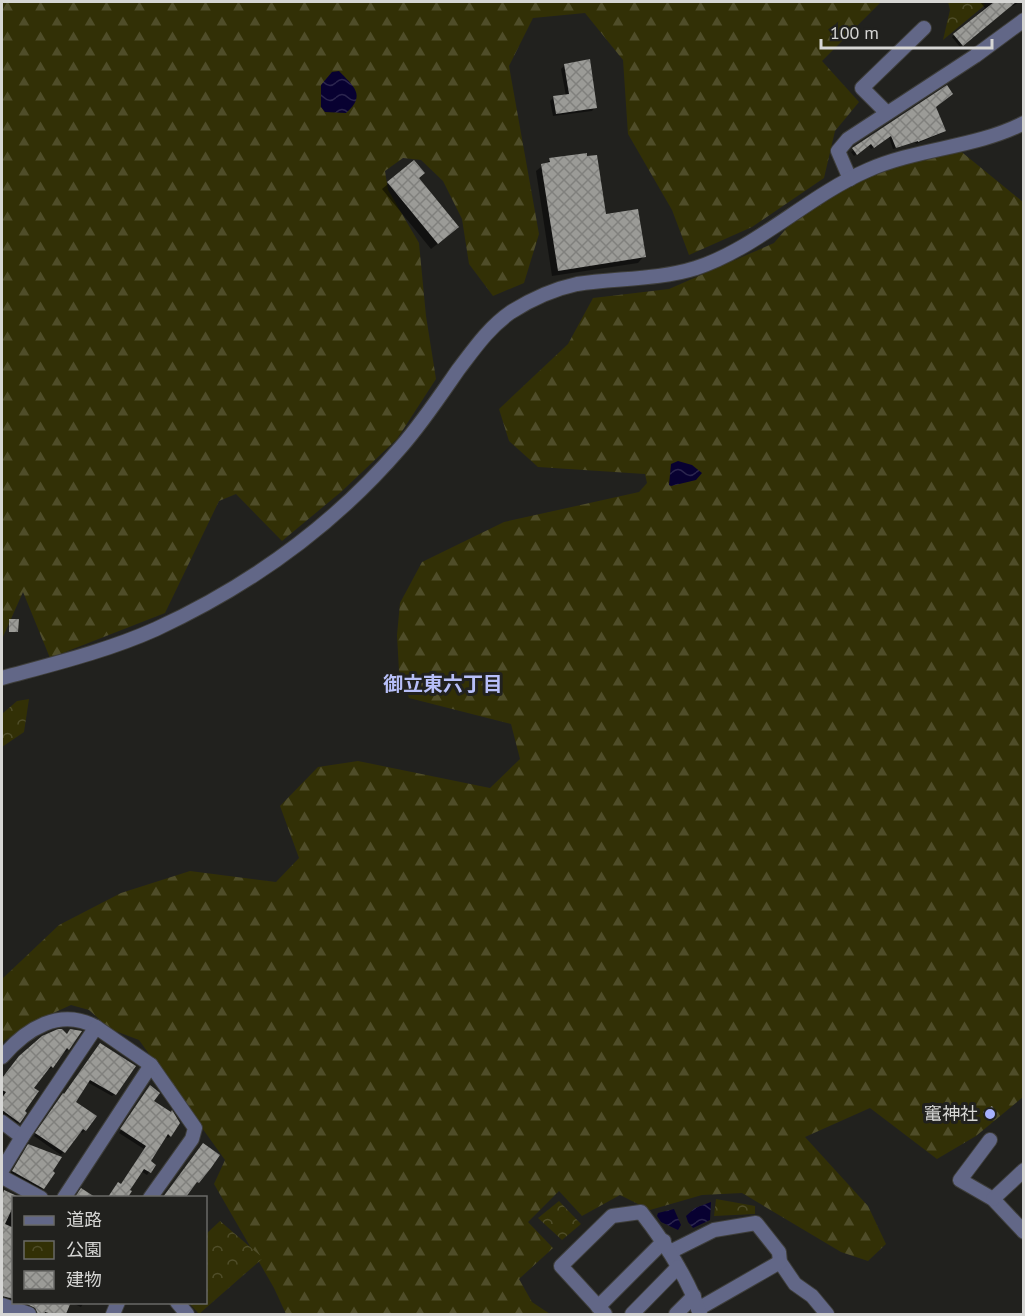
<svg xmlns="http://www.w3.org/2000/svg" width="1025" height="1316" font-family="'PT Sans','Noto Sans JP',sans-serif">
  <defs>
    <pattern id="forest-firs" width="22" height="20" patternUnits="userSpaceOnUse" patternTransform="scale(1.5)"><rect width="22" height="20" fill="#323006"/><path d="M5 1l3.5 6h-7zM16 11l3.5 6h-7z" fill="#4f4d29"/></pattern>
    <pattern id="park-crowns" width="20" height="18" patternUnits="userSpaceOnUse" patternTransform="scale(1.5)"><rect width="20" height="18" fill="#323006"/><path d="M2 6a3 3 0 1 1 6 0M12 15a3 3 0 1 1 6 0" fill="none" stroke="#4f4d29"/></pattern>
    <pattern id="water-waves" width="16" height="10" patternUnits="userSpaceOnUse" patternTransform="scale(1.5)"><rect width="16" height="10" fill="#080131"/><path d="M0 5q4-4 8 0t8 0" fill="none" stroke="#2b254e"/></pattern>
    <pattern id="building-cross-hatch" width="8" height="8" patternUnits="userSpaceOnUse" patternTransform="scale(1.5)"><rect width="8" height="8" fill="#9b9b97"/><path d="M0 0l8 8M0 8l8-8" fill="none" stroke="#80807d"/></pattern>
  </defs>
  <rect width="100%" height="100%" fill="#21211e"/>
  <g fill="url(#forest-firs)">
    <path d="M 2,2 L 881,2 L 822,61 L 859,102 L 835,131 L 824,178 L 752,227 L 689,255 L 672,210 L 628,134 L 623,60 L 585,13 L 533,18 L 509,66 L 539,234 L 524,283 L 493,296 L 469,264 L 462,219 L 443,181 L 421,160 L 403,158 L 385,171 L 388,190 L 419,243 L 426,316 L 436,379 L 397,439 L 341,492 L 282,541 L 236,494 L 219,501 L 165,613 L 50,658 L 23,592 L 2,639 Z"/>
    <path d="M 958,149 L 1023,202 L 1023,1097 L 976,1136 L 937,1159 L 870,1108 L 805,1137 L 868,1206 L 886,1244 L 868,1261 L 841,1252 L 742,1193 L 702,1195 L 650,1210 L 620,1195 L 582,1216 L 559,1191 L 528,1222 L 553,1248 L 519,1279 L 532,1302 L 550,1314 L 286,1314 L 274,1288 L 214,1184 L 225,1160 L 139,1040 L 110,1029 L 89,1010 L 71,1005 L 38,1020 L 4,1041 L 2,1046 L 2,979 L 59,925 L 121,893 L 190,871 L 276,882 L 299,858 L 280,806 L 318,767 L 358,761 L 490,788 L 520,759 L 511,724 L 409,698 L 399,671 L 397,635 L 400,603 L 422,562 L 504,522 L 639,492 L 647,483 L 645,474 L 538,467 L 509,441 L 499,409 L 568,344 L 593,298 L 669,289 L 774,243 L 796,217 L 887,166 Z"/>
  </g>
  <g fill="url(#park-crowns)">
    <path d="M 948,2 L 982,2 L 985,5 L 943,40 L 950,10 Z"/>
    <path d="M 29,699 L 24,732 L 2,747 L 2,714 L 17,701 Z"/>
    <path d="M 716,1199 L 755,1206 L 755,1214 L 714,1216 Z"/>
    <path d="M 559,1201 L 581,1224 L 562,1240 L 538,1218 Z"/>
    <path d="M 220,1221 L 263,1258 L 199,1314 L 189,1303 L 206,1302 L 206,1234 Z"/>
  </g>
  <g fill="url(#water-waves)">
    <path d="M 339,71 C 353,86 367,95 346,113 L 325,112 L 321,107 L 321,85 L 332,72 Z"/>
    <path d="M 678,461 L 692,465 L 702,473 L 696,480 L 671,486 L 669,485 L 671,464 Z"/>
    <path d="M 711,1202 L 710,1220 L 693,1228 L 688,1222 L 686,1216 L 695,1208 Z"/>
    <path d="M 674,1209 L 681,1225 L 678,1230 L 661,1222 L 657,1216 L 658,1213 Z"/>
  </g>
  <g fill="#0007">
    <path d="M 980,2 L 1019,2 L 1013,6 L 1011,4 L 960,47 L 952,37 L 985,8 Z"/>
    <path d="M 565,65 L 595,107 L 592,111 L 553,116 L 550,101 L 554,97 L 566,96 L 561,69 Z"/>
    <path d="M 946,87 L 935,107 L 944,131 L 942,133 L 916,144 L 915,142 L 893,149 L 889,137 L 871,149 L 868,145 L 854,156 L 851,152 Z"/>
    <path d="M 550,160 L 644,256 L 638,263 L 552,276 L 536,171 Z"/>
    <path d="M 414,162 L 417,178 L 451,233 L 431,249 L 382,189 Z"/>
    <path d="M 80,1032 L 68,1049 L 66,1052 L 63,1050 L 52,1067 L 50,1069 L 48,1068 L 32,1088 L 19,1122 L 16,1125 L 2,1115 L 2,1099 L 4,1095 L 2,1094 L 3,1075 L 66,1036 Z"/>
    <path d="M 98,1048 L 115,1094 L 112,1096 L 87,1082 L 74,1102 L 95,1116 L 85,1130 L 82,1133 L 80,1131 L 61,1155 L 34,1136 L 60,1097 L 64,1096 Z"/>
    <path d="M 148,1089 L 170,1136 L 168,1138 L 165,1136 L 148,1161 L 154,1165 L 149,1172 L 147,1175 L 141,1171 L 128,1190 L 130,1192 L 126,1198 L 109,1198 L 116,1186 L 121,1185 L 144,1149 L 119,1133 Z"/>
    <path d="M 26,1149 L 53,1173 L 40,1191 L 10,1174 Z"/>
    <path d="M 4,1192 L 16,1198 L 14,1198 L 14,1302 L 2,1299 L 2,1195 Z"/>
    <path d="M 33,1302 L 69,1302 L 65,1314 L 35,1313 L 31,1309 Z"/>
    <path d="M 70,1302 L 84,1302 L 81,1307 Z"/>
  </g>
  <g fill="url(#building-cross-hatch)">
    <path d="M 994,2 L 1016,2 L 963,46 L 953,34 Z"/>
    <path d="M 590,59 L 597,108 L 556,114 L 553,96 L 569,94 L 564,64 Z"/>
    <path d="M 947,85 L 953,94 L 936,107 L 946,131 L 918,142 L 918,141 L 896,148 L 891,136 L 874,148 L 871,144 L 857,155 L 852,148 Z"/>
    <path d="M 587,153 L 587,156 L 597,155 L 606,214 L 638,209 L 646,257 L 558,271 L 541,164 L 550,162 L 549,158 Z"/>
    <path d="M 414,160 L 425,173 L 419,178 L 459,227 L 438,244 L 387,182 Z"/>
    <path d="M 9,619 L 19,619 L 18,632 L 9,632 Z"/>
    <path d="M 58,1029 L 62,1029 L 67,1034 L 70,1029 L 82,1031 L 69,1050 L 67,1048 L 53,1068 L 51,1066 L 34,1088 L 39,1091 L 25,1111 L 27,1113 L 20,1123 L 2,1110 L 2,1098 L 6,1092 L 2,1090 L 2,1078 L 19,1056 L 42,1036 Z"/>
    <path d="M 100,1043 L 136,1066 L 116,1095 L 90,1080 L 76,1102 L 97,1116 L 86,1131 L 83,1129 L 65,1153 L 35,1133 L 63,1093 L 64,1094 Z"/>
    <path d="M 150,1085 L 160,1093 L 154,1101 L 171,1112 L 172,1110 L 180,1123 L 171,1137 L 168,1134 L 151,1161 L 156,1165 L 151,1173 L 144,1169 L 130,1190 L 132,1191 L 128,1197 L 108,1197 L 118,1182 L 121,1184 L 146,1146 L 120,1129 Z"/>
    <path d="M 992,1106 L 997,1114 L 988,1120 L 983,1112 Z"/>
    <path d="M 203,1143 L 220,1155 L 211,1168 L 199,1183 L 197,1182 L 186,1197 L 163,1197 Z"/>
    <path d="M 28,1144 L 62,1157 L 53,1171 L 55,1173 L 44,1189 L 12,1171 Z"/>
    <path d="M 81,1188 L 95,1197 L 75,1197 Z"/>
    <path d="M 4,1190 L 17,1196 L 14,1197 L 12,1209 L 5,1224 L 14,1228 L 14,1299 L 2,1296 L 2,1196 Z"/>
    <path d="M 23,1302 L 71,1302 L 66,1314 L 52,1314 L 45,1312 L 44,1314 L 38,1314 L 35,1308 Z"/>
  </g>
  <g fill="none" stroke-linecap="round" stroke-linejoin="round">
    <g stroke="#3e3e3b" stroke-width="16">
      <g id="minor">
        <path d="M 887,113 L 862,88 L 924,28"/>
        <path d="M 850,179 L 838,151 L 848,139 L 975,56 L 1024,20"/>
        <path d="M 2,678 C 53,664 107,651 156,629 C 249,586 334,525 401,447 C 422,423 440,396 458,370 C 474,349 489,327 511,312 C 530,300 554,289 577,284 C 616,278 658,280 696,268 C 757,248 808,196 868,170 C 918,148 975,148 1024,123"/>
        <path d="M 2,1057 C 26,1029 60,1007 96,1027"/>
        <path d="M 2,1122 L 22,1137"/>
        <path d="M 990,1140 L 960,1180 L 993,1199 L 1024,1232"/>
        <path d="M 2,1170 L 22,1137 L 96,1027 L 151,1065 L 195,1128 L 192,1139 L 150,1198"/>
        <path d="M 2,1177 L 41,1198"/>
        <path d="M 64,1198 L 151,1065"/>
        <path d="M 993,1199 L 1024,1170"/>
        <path d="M 670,1252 L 714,1230 L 756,1223 L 779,1252 L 780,1262 L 795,1284 L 812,1296 L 827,1314"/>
        <path d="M 177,1302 L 187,1314"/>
        <path d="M 2,1305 L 29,1314"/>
        <path d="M 598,1307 L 664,1241"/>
        <path d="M 698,1309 L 780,1262"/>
        <path d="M 113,1314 L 118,1302"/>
        <path d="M 605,1314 L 561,1266 L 612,1216 L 641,1212 C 665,1243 688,1277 700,1314"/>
        <path d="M 632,1314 L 678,1267"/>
        <path d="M 676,1314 L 694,1296"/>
      </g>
    </g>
    <use href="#minor" stroke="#626787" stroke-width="14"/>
  </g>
  <circle fill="#a7b1fc" stroke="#21211e" stroke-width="2" cx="990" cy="1114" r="6"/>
  <g text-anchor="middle" stroke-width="6" stroke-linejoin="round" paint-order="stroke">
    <g font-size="18" fill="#d6d6d4" stroke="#21211e" text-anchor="end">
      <text x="978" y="1120">竃神社</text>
    </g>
    <g font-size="20" font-weight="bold" fill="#b7bff8" stroke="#21211e">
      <text x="443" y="691">御立東六丁目</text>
    </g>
  </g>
  <rect width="1025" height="1316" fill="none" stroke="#d6d6d4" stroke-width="6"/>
  <rect x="12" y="1196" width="195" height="108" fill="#21211e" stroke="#696967" stroke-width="1.5"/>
  <rect x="24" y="1216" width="30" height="9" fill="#626787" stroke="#696967" stroke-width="1.5"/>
  <text x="66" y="1226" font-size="18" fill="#d6d6d4">道路</text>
  <rect x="24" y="1241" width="30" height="18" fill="url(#park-crowns)" stroke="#696967" stroke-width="1.5"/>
  <text x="66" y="1256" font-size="18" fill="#d6d6d4">公園</text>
  <rect x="24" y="1271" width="30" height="18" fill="url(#building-cross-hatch)" stroke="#696967" stroke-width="1.5"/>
  <text x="66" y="1286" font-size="18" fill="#d6d6d4">建物</text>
  <path d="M821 39v9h171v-9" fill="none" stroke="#d6d6d4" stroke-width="3"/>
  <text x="830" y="39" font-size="18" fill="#d6d6d4" stroke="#21211e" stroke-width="4.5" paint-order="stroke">100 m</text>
</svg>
